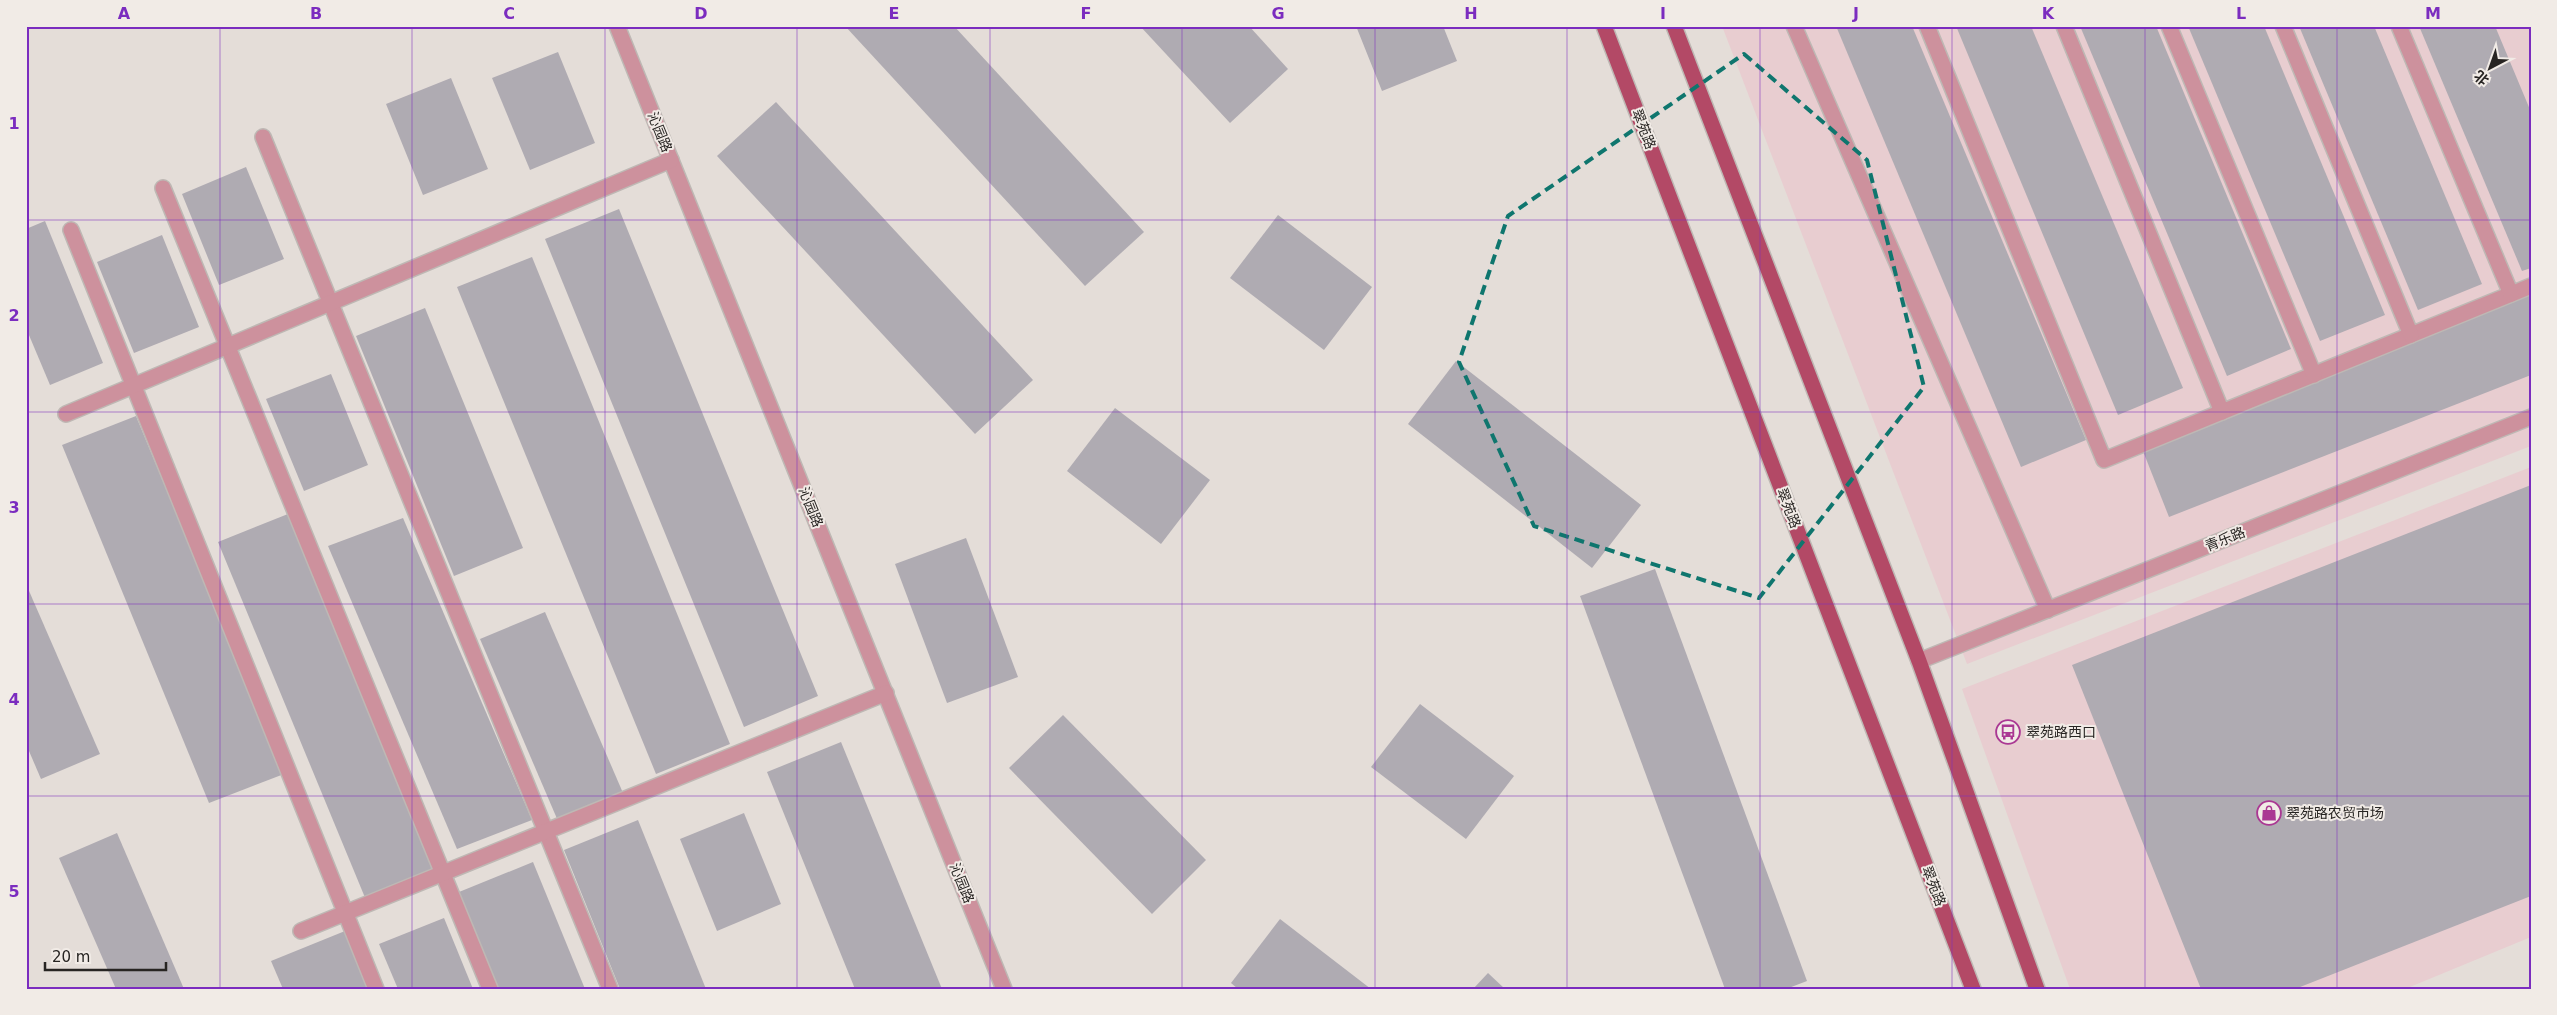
<svg xmlns="http://www.w3.org/2000/svg" width="2557" height="1015" font-family="'DejaVu Sans','Noto Sans SC',sans-serif">
  <rect width="100%" height="100%" fill="#e4ddd8"/>
  <g fill="#e8cdd0">
    <path d="M 1722,26 L 2531,26 L 2531,446 L 1967,664 Z"/>
    <path d="M 2531,467 L 2531,937 L 2405,989 L 2070,989 L 1962,689 Z"/>
  </g>
  <g fill="#afabb2">
    <path d="M 845,26 L 954,26 L 1144,232 L 1085,286 Z"/>
    <path d="M 1140,26 L 1249,26 L 1288,69 L 1230,123 Z"/>
    <path d="M 1356,26 L 1443,26 L 1457,61 L 1382,91 Z"/>
    <path d="M 1836,26 L 1912,26 L 2086,440 L 2021,467 Z"/>
    <path d="M 1956,26 L 2031,26 L 2183,388 L 2118,415 Z"/>
    <path d="M 2080,26 L 2156,26 L 2291,349 L 2227,376 Z"/>
    <path d="M 2188,26 L 2264,26 L 2385,315 L 2320,341 Z"/>
    <path d="M 2299,26 L 2374,26 L 2482,284 L 2418,310 Z"/>
    <path d="M 2419,26 L 2495,26 L 2531,112 L 2531,268 L 2522,271 Z"/>
    <path d="M 558,52 L 595,143 L 530,170 L 492,78 Z"/>
    <path d="M 451,78 L 488,169 L 423,195 L 386,104 Z"/>
    <path d="M 776,102 L 1033,380 L 975,434 L 717,156 Z"/>
    <path d="M 246,167 L 284,259 L 219,285 L 182,194 Z"/>
    <path d="M 619,209 L 818,696 L 744,727 L 545,239 Z"/>
    <path d="M 1278,215 L 1372,287 L 1324,350 L 1230,278 Z"/>
    <path d="M 45,221 L 103,363 L 50,385 L 26,328 L 26,229 Z"/>
    <path d="M 162,235 L 199,327 L 134,353 L 97,262 Z"/>
    <path d="M 532,257 L 730,744 L 656,774 L 457,287 Z"/>
    <path d="M 2531,294 L 2531,375 L 2169,517 L 2141,446 Z"/>
    <path d="M 425,308 L 523,548 L 454,576 L 356,336 Z"/>
    <path d="M 1456,361 L 1641,505 L 1592,568 L 1408,424 Z"/>
    <path d="M 331,374 L 368,465 L 304,491 L 266,399 Z"/>
    <path d="M 1115,408 L 1210,480 L 1161,544 L 1067,471 Z"/>
    <path d="M 136,416 L 284,774 L 209,803 L 62,445 Z"/>
    <path d="M 2531,485 L 2531,896 L 2295,989 L 2201,989 L 2072,665 Z"/>
    <path d="M 293,512 L 441,871 L 366,900 L 218,542 Z"/>
    <path d="M 403,518 L 532,820 L 457,849 L 328,546 Z"/>
    <path d="M 966,538 L 1018,677 L 947,703 L 895,564 Z"/>
    <path d="M 1655,569 L 1807,981 L 1786,989 L 1725,989 L 1580,596 Z"/>
    <path d="M 26,584 L 100,754 L 41,779 L 26,744 Z"/>
    <path d="M 545,612 L 623,793 L 558,821 L 480,639 Z"/>
    <path d="M 1420,704 L 1514,776 L 1466,839 L 1371,767 Z"/>
    <path d="M 1063,715 L 1206,860 L 1152,914 L 1009,768 Z"/>
    <path d="M 841,742 L 942,989 L 855,989 L 767,772 Z"/>
    <path d="M 744,813 L 781,904 L 717,931 L 680,839 Z"/>
    <path d="M 638,820 L 706,989 L 620,989 L 564,850 Z"/>
    <path d="M 117,833 L 184,989 L 116,989 L 59,858 Z"/>
    <path d="M 533,862 L 585,989 L 498,989 L 459,892 Z"/>
    <path d="M 444,918 L 473,989 L 398,989 L 379,944 Z"/>
    <path d="M 1280,919 L 1371,989 L 1238,989 L 1231,983 Z"/>
    <path d="M 345,931 L 369,989 L 283,989 L 271,961 Z"/>
    <path d="M 1488,973 L 1505,989 L 1473,989 Z"/>
  </g>
  <g fill="none" stroke-linecap="round" stroke-linejoin="round">
    <g stroke="#beb8b4" stroke-width="18">
      <g id="minor">
        <path d="M 617,26 L 1004,989"/>
        <path d="M 1794,26 L 2048,610"/>
        <path d="M 1927,26 L 2104,460 L 2531,286"/>
        <path d="M 2064,26 L 2222,412"/>
        <path d="M 2169,26 L 2314,375"/>
        <path d="M 2283,26 L 2411,335"/>
        <path d="M 2399,26 L 2511,294"/>
        <path d="M 263,137 L 610,989"/>
        <path d="M 163,188 L 490,989"/>
        <path d="M 71,230 L 376,989"/>
        <path d="M 66,414 L 671,160"/>
        <path d="M 1919,661 L 2531,417"/>
        <path d="M 301,931 L 886,693"/>
      </g>
    </g>
    <g stroke="#beb8b4" stroke-width="18">
      <g id="major">
        <path d="M 1604,26 L 1973,989"/>
        <path d="M 1674,26 L 1919,661 L 2037,989"/>
      </g>
    </g>
    <use href="#minor" stroke="#cd919d" stroke-width="15"/>
    <use href="#major" stroke="#b34966" stroke-width="15"/>
  </g>
  <path fill="none" stroke="#0f766e" stroke-width="4" stroke-dasharray="10 6" stroke-linejoin="round" d="M 1744,54 L 1867,160 L 1924,387 L 1759,598 L 1534,526 L 1459,362 L 1508,216 Z"/>
  <path fill="none" stroke="#7b2cbf" stroke-width="1" stroke-opacity="0.55" d="M 220,26 L 220,989M 412,26 L 412,989M 605,26 L 605,989M 797,26 L 797,989M 990,26 L 990,989M 1182,26 L 1182,989M 1375,26 L 1375,989M 1567,26 L 1567,989M 1760,26 L 1760,989M 1952,26 L 1952,989M 2145,26 L 2145,989M 2337,26 L 2337,989M 26,220 L 2531,220M 26,412 L 2531,412M 26,604 L 2531,604M 26,796 L 2531,796"/>
  <defs>
    <g id="bus-ring" transform="scale(1.25)"><circle r="9.5" fill="#f1ebe6" stroke="#aa3893" stroke-width="1.5"/><path d="M-5-6H5V4H4V6H2V4H-2V6H-4V4H-5ZM-3.5-4V0h7V-4ZM-3.5 1.2v1.5H-2V1.2ZM2 1.2v1.5H3.5V1.2Z" fill="#aa3893"/></g>
    <g id="shop-ring" transform="scale(1.25)"><circle r="9.5" fill="#f1ebe6" stroke="#aa3893" stroke-width="1.5"/><path d="M-5-2.5h2.3a2.7 3.5 0 0 1 5.4 0H5L5.5 6h-11ZM-1.5-2.5h3a1.5 2.3 0 0 0-3 0Z" fill="#aa3893"/></g>
  </defs>
  <g fill-rule="evenodd">
    <use href="#bus-ring" x="2008" y="732"/>
    <use href="#shop-ring" x="2269" y="813"/>
  </g>
  <g text-anchor="middle" stroke-width="4" stroke-linejoin="round" paint-order="stroke">
    <g font-size="14" fill="#272422" stroke="#f1ebe6">
      <text transform="translate(1644 129) rotate(69)" y="5">翠苑路</text>
      <text transform="translate(660 132) rotate(68)" y="5">沁园路</text>
      <text transform="translate(811 507) rotate(68)" y="5">沁园路</text>
      <text transform="translate(1789 508) rotate(69)" y="5">翠苑路</text>
      <text transform="translate(2225 539) rotate(-22)" y="5">青乐路</text>
      <text transform="translate(962 883) rotate(68)" y="5">沁园路</text>
      <text transform="translate(1934 886) rotate(69)" y="5">翠苑路</text>
    </g>
    <g font-size="14" fill="#272422" stroke="#f1ebe6" text-anchor="start">
      <text x="2026" y="737">翠苑路西口</text>
      <text x="2286" y="818">翠苑路农贸市场</text>
    </g>
  </g>
  <rect width="2557" height="1015" fill="none" stroke="#f1ebe6" stroke-width="55"/>
  <g transform="translate(2490 68) rotate(221)" stroke="#f1ebe6" stroke-width="4" paint-order="stroke">
  <path d="M0-4L9 19L0 12L-9 19Z" fill="#272422"/>
  <text y="-8" font-size="14" font-weight="bold" text-anchor="middle" fill="#272422">北</text>
  </g>
  <path d="M45 962v8h121v-8" fill="none" stroke="#272422" stroke-width="2.5"/>
  <text x="52" y="962" font-size="15" fill="#272422" stroke="#f1ebe6" stroke-width="4" paint-order="stroke">20 m</text>
  <rect x="28" y="28" width="2502" height="960" fill="none" stroke="#7b2cbf" stroke-width="2"/>
  <g font-size="16" text-anchor="middle" font-weight="bold" fill="#7b2cbf">
    <text x="124" y="19">A</text>
    <text x="316" y="19">B</text>
    <text x="509" y="19">C</text>
    <text x="701" y="19">D</text>
    <text x="894" y="19">E</text>
    <text x="1086" y="19">F</text>
    <text x="1278" y="19">G</text>
    <text x="1471" y="19">H</text>
    <text x="1663" y="19">I</text>
    <text x="1856" y="19">J</text>
    <text x="2048" y="19">K</text>
    <text x="2241" y="19">L</text>
    <text x="2433" y="19">M</text>
    <text x="14" y="129">1</text>
    <text x="14" y="321">2</text>
    <text x="14" y="513">3</text>
    <text x="14" y="705">4</text>
    <text x="14" y="897">5</text>
  </g>
</svg>
